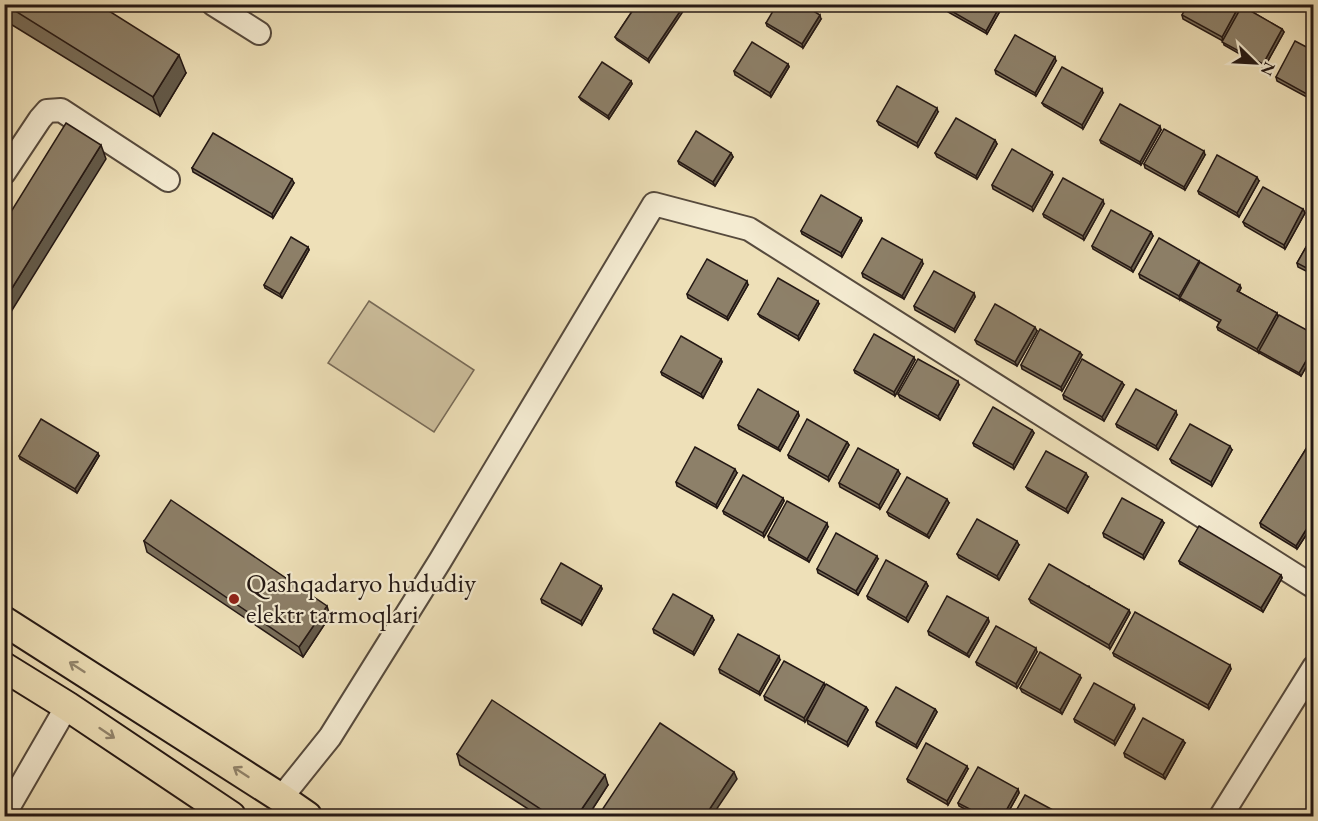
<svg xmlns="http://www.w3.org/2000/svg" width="1318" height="821" font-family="'EB Garamond',serif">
  <rect width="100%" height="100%" fill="#eee0b8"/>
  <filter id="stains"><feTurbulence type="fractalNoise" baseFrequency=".00333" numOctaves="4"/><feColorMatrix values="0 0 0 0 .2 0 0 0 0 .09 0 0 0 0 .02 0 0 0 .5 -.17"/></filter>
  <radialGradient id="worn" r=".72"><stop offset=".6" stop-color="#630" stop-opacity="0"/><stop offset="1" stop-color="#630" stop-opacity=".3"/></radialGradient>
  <path fill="#ccbe9c" stroke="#786b58" stroke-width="1.5" d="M 369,301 L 474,370 L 434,432 L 328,363 Z"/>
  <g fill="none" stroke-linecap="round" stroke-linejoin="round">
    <g stroke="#564a3d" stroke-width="26">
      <g id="minor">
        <path d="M 213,4 L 259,33"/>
        <path d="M 4,173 L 40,119 L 47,111 L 61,110 L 168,180"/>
        <path d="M 281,798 L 330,737 L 440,561 L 654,204 L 749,229 L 1314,587"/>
        <path d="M 4,815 L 67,706"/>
        <path d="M 1221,816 L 1314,667"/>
      </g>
    </g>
    <g stroke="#241814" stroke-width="32">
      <g id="major">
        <path d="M 4,621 L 281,798 L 307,816"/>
        <path d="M 4,667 L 67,706 L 231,816"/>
      </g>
    </g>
    <use href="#minor" stroke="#f4ebd1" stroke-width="22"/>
    <use href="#major" stroke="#eee0b8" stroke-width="28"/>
  </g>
  <g fill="#796e5a" stroke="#241814" stroke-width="1.5">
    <path d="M 4,4 L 186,73 L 160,116 L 4,20 Z"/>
    <path d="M 637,4 L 649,62 L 617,40 L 615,37 Z"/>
    <path d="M 1004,4 L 987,34 L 948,12 L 946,8 Z"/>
    <path d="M 1243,5 L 1242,6 L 1282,29 L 1284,32 L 1264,68 L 1224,45 L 1223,41 L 1183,19 L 1182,15 Z"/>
    <path d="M 821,19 L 803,48 L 767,26 L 766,23 Z"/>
    <path d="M 1314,51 L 1314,101 L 1277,81 L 1276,77 Z"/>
    <path d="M 1056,61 L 1036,96 L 996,74 L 995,70 Z"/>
    <path d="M 788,64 L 789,67 L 771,97 L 735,75 L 734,71 Z"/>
    <path d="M 631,81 L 632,84 L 609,119 L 581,100 L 579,97 Z"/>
    <path d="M 1103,93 L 1083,129 L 1044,106 L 1042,103 Z"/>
    <path d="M 938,112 L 918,147 L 879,125 L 877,121 Z"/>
    <path d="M 1161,130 L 1141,165 L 1101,143 L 1100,140 Z"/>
    <path d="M 995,140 L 997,144 L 977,179 L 937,157 L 935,153 Z"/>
    <path d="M 731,153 L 733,157 L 715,186 L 679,164 L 678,161 Z"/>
    <path d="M 1205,155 L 1185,190 L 1145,168 L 1144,164 Z"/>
    <path d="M 192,168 L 294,183 L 273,218 L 193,172 Z"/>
    <path d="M 1053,175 L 1033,211 L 993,189 L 992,185 Z"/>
    <path d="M 1259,181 L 1239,217 L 1199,194 L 1198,191 Z"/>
    <path d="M 1104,204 L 1084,240 L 1044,217 L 1043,214 Z"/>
    <path d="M 1303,209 L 1305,213 L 1285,249 L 1245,226 L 1243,222 Z"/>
    <path d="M 861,218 L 862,221 L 842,257 L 802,234 L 801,231 Z"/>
    <path d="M 1151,232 L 1153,236 L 1133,272 L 1093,249 L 1092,246 Z"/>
    <path d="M 1314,233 L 1314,275 L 1298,267 L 1297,263 Z"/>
    <path d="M 308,247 L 309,250 L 282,298 L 265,288 L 264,285 Z"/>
    <path d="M 1199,261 L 1200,263 L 1241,288 L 1239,292 L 1277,313 L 1278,317 L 1314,334 L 1314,353 L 1301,376 L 1261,354 L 1259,351 L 1259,353 L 1218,330 L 1217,327 L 1219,322 L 1182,301 L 1181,299 L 1180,300 L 1140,278 L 1139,274 Z"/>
    <path d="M 923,264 L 904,299 L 863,277 L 862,273 Z"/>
    <path d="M 748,285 L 728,320 L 688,298 L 687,294 Z"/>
    <path d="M 974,293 L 975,297 L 955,332 L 915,310 L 914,306 Z"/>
    <path d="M 819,304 L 799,340 L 760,317 L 758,314 Z"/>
    <path d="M 1037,331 L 1017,366 L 977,344 L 975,340 Z"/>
    <path d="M 1082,355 L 1062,391 L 1022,369 L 1021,365 Z"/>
    <path d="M 721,359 L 722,362 L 703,398 L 662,375 L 661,372 Z"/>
    <path d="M 915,360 L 895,396 L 855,373 L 854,370 Z"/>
    <path d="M 959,385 L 940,420 L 900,398 L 898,394 Z"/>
    <path d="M 1124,385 L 1104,421 L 1064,399 L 1063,395 Z"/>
    <path d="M 798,412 L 799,416 L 780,451 L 739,429 L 738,425 Z"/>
    <path d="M 1177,415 L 1158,450 L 1117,427 L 1116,424 Z"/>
    <path d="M 1032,430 L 1034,433 L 1014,469 L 974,446 L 973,443 Z"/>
    <path d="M 1314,436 L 1314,523 L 1297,549 L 1261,527 L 1260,523 Z"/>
    <path d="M 847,442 L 849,445 L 829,481 L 789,458 L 788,455 Z"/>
    <path d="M 1232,450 L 1212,486 L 1172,463 L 1170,459 Z"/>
    <path d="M 19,456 L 99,456 L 77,493 L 20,459 Z"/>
    <path d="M 737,473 L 717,508 L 677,486 L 676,482 Z"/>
    <path d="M 900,474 L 880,509 L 840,487 L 839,483 Z"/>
    <path d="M 1088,477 L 1068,513 L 1028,490 L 1026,487 Z"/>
    <path d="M 783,498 L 784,501 L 764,537 L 724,514 L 723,511 Z"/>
    <path d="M 949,503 L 929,538 L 889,516 L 887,512 Z"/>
    <path d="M 1164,523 L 1144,559 L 1104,537 L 1103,533 Z"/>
    <path d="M 828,527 L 809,562 L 769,540 L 768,536 Z"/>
    <path d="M 144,541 L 330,616 L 303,657 L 147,552 Z"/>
    <path d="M 1019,545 L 999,580 L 959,558 L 957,554 Z"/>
    <path d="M 878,559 L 858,595 L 818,573 L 817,569 Z"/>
    <path d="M 1179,561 L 1281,575 L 1282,578 L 1263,612 L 1180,564 Z"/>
    <path d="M 926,582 L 928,586 L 908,622 L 868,599 L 867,596 Z"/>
    <path d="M 601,586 L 602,589 L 582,625 L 542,603 L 541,599 Z"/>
    <path d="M 1089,586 L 1090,588 L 1129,610 L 1130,613 L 1110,649 L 1031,603 L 1029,599 Z"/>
    <path d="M 712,616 L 714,620 L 694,655 L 654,633 L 653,629 Z"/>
    <path d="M 988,618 L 989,622 L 969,657 L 929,635 L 928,631 Z"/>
    <path d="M 1037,652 L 1017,688 L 977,665 L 976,662 Z"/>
    <path d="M 1113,653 L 1231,669 L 1209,709 L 1114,656 Z"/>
    <path d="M 780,660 L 760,695 L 720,673 L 719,669 Z"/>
    <path d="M 1081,678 L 1062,714 L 1022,692 L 1020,688 Z"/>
    <path d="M 825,687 L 805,722 L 765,700 L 764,696 Z"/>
    <path d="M 1134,705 L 1135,709 L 1115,745 L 1075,722 L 1074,719 Z"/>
    <path d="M 866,707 L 868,710 L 848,746 L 808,724 L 807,720 Z"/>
    <path d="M 935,709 L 937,712 L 917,748 L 877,726 L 876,722 Z"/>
    <path d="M 1185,743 L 1165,779 L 1125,757 L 1124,753 Z"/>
    <path d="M 457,754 L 608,785 L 588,816 L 539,816 L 460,765 Z"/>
    <path d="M 968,769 L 948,805 L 908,782 L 907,779 Z"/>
    <path d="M 1018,789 L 1019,793 L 1006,816 L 978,816 L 959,806 L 958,803 Z"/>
  </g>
  <g fill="#635a4a" stroke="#241814" stroke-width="1.5">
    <path d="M 685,4 L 688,4 L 649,62 L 648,59 Z"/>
    <path d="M 1001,4 L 1004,4 L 987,34 L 986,31 Z"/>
    <path d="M 1240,4 L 1243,5 L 1223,41 L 1222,37 Z"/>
    <path d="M 820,15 L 821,19 L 803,48 L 802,44 Z"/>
    <path d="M 1282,29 L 1284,32 L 1264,68 L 1263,64 Z"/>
    <path d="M 179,55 L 186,73 L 160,116 L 153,97 Z"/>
    <path d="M 1055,57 L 1056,61 L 1036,96 L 1035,93 Z"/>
    <path d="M 788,64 L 789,67 L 771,97 L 770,93 Z"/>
    <path d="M 631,81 L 632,84 L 609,119 L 608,116 Z"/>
    <path d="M 1102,89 L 1103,93 L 1083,129 L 1082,125 Z"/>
    <path d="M 937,108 L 938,112 L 918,147 L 917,143 Z"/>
    <path d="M 1160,126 L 1161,130 L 1141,165 L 1140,162 Z"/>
    <path d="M 995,140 L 997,144 L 977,179 L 976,176 Z"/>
    <path d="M 101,145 L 106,159 L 4,323 L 4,301 Z"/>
    <path d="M 1204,151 L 1205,155 L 1185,190 L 1184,187 Z"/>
    <path d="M 731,153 L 733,157 L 715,186 L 713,182 Z"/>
    <path d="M 1052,172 L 1053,175 L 1033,211 L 1032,207 Z"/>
    <path d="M 1257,177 L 1259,181 L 1239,217 L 1237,213 Z"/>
    <path d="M 292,179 L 294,183 L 273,218 L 272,214 Z"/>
    <path d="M 1103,200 L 1104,204 L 1084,240 L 1083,236 Z"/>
    <path d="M 1303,209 L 1305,213 L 1285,249 L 1284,245 Z"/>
    <path d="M 861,218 L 862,221 L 842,257 L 841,253 Z"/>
    <path d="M 1151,232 L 1153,236 L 1133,272 L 1131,268 Z"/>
    <path d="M 308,247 L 309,250 L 282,298 L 280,294 Z"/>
    <path d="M 922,260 L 923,264 L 904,299 L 902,296 Z"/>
    <path d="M 1199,261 L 1200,264 L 1180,300 L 1179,296 Z"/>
    <path d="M 747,281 L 748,285 L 728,320 L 727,317 Z"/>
    <path d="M 1240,285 L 1241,288 L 1238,294 L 1237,291 Z"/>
    <path d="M 974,293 L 975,297 L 955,332 L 954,329 Z"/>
    <path d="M 818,301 L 819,304 L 799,340 L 798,336 Z"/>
    <path d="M 1277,313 L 1278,317 L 1259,353 L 1257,349 Z"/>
    <path d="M 1035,327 L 1037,331 L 1017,366 L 1015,362 Z"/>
    <path d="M 1314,347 L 1314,353 L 1301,376 L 1299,373 Z"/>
    <path d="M 1080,352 L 1082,355 L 1062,391 L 1061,387 Z"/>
    <path d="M 914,357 L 915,360 L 895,396 L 894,392 Z"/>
    <path d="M 721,359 L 722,362 L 703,398 L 701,394 Z"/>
    <path d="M 958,381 L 959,385 L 940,420 L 938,416 Z"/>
    <path d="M 1122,382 L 1124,385 L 1104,421 L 1102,417 Z"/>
    <path d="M 1176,411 L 1177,415 L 1158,450 L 1156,446 Z"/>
    <path d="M 798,412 L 799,416 L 780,451 L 778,448 Z"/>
    <path d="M 1032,430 L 1034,433 L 1014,469 L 1013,465 Z"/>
    <path d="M 847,442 L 849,445 L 829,481 L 828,477 Z"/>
    <path d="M 1230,446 L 1232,450 L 1212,486 L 1211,482 Z"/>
    <path d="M 98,453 L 99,456 L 77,493 L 75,489 Z"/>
    <path d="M 735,469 L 737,473 L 717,508 L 716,505 Z"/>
    <path d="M 898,470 L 900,474 L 880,509 L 879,505 Z"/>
    <path d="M 1086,473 L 1088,477 L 1068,513 L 1066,509 Z"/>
    <path d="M 783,498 L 784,501 L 764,537 L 763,533 Z"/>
    <path d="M 947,499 L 949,503 L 929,538 L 927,535 Z"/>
    <path d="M 1314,517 L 1314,523 L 1297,549 L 1296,546 Z"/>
    <path d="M 1162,520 L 1164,523 L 1144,559 L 1143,555 Z"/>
    <path d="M 827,523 L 828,527 L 809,562 L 807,559 Z"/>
    <path d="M 1017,541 L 1019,545 L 999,580 L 997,576 Z"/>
    <path d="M 877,556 L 878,559 L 858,595 L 856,591 Z"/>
    <path d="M 1281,575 L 1282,578 L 1263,612 L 1261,608 Z"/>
    <path d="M 926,582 L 928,586 L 908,622 L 906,618 Z"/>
    <path d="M 601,586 L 602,589 L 582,625 L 581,621 Z"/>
    <path d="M 327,606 L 330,616 L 303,657 L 299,647 Z"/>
    <path d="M 1129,610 L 1130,613 L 1110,649 L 1109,645 Z"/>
    <path d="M 712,616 L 714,620 L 694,655 L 693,652 Z"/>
    <path d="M 988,618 L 989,622 L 969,657 L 967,654 Z"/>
    <path d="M 1036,648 L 1037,652 L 1017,688 L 1016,684 Z"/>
    <path d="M 779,656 L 780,660 L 760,695 L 759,692 Z"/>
    <path d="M 1230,665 L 1231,669 L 1209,709 L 1208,705 Z"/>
    <path d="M 1080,675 L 1081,678 L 1062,714 L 1060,710 Z"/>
    <path d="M 824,683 L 825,687 L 805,722 L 804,718 Z"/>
    <path d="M 1134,705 L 1135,709 L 1115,745 L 1114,741 Z"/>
    <path d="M 866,707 L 868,710 L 848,746 L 847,742 Z"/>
    <path d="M 935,709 L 937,712 L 917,748 L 916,745 Z"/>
    <path d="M 1183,740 L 1185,743 L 1165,779 L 1163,775 Z"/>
    <path d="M 967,766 L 968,769 L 948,805 L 947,801 Z"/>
    <path d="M 734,772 L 737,779 L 712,816 L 709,810 Z"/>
    <path d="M 605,775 L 608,785 L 588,816 L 577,816 Z"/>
    <path d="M 1018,789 L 1019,793 L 1006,816 L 1003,816 Z"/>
  </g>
  <g fill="#8d8069" stroke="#241814" stroke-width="1.5">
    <path d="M 4,4 L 98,4 L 179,55 L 153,97 Z"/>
    <path d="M 637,4 L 685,4 L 648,59 L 615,37 Z"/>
    <path d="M 777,4 L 802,4 L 820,15 L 802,44 L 766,23 Z"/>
    <path d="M 948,4 L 1001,4 L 986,31 L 946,8 Z"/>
    <path d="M 1188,4 L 1240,4 L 1222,37 L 1182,15 Z"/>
    <path d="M 1242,6 L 1282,29 L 1263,64 L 1222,42 Z"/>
    <path d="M 1015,35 L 1055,57 L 1035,93 L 995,70 Z"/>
    <path d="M 1295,41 L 1314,51 L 1314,98 L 1276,77 Z"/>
    <path d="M 752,42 L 788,64 L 770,93 L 734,71 Z"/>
    <path d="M 602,62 L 631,81 L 608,116 L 579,97 Z"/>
    <path d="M 1062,67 L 1102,89 L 1082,125 L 1042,103 Z"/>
    <path d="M 897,86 L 937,108 L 917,143 L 877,121 Z"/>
    <path d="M 1120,104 L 1160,126 L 1140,162 L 1100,140 Z"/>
    <path d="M 956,118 L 995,140 L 976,176 L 935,153 Z"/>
    <path d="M 66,123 L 101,145 L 4,301 L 4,223 Z"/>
    <path d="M 1164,129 L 1204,151 L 1184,187 L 1144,164 Z"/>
    <path d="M 696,131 L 731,153 L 713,182 L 678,161 Z"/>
    <path d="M 213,133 L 292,179 L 272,214 L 192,168 Z"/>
    <path d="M 1012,149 L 1052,172 L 1032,207 L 992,185 Z"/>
    <path d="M 1217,155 L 1257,177 L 1237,213 L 1198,191 Z"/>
    <path d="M 1063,178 L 1103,200 L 1083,236 L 1043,214 Z"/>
    <path d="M 1263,187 L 1303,209 L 1284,245 L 1243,222 Z"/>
    <path d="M 821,195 L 861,218 L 841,253 L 801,231 Z"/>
    <path d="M 1111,210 L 1151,232 L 1131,268 L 1092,246 Z"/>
    <path d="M 1314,233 L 1314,272 L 1297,263 Z"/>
    <path d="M 291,237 L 308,247 L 280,294 L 264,285 Z"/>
    <path d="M 882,238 L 922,260 L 902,296 L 862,273 Z"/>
    <path d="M 1159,238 L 1199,261 L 1179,296 L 1139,274 Z"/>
    <path d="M 707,259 L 747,281 L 727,317 L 687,294 Z"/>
    <path d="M 1200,262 L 1240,285 L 1237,291 L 1277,313 L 1257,349 L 1217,327 L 1221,320 L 1180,298 Z"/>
    <path d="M 934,271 L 974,293 L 954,329 L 914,306 Z"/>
    <path d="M 778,278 L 818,301 L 798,336 L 758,314 Z"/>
    <path d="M 995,304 L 1035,327 L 1015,362 L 975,340 Z"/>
    <path d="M 1279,315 L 1314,334 L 1314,347 L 1299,373 L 1259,351 Z"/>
    <path d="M 1040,329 L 1080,352 L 1061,387 L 1021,365 Z"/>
    <path d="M 874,334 L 914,357 L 894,392 L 854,370 Z"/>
    <path d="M 681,336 L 721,359 L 701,394 L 661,372 Z"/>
    <path d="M 918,359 L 958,381 L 938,416 L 898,394 Z"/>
    <path d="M 1082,359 L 1122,382 L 1102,417 L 1063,395 Z"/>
    <path d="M 758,389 L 798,412 L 778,448 L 738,425 Z"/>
    <path d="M 1136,389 L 1176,411 L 1156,446 L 1116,424 Z"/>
    <path d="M 993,407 L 1032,430 L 1013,465 L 973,443 Z"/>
    <path d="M 41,419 L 98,453 L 75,489 L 19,456 Z"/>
    <path d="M 807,419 L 847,442 L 828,477 L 788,455 Z"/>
    <path d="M 1190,424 L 1230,446 L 1211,482 L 1170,459 Z"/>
    <path d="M 1314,436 L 1314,517 L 1296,546 L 1260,523 Z"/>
    <path d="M 695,447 L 735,469 L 716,505 L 676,482 Z"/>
    <path d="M 858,448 L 898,470 L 879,505 L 839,483 Z"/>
    <path d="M 1046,451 L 1086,473 L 1066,509 L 1026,487 Z"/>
    <path d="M 743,475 L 783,498 L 763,533 L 723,511 Z"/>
    <path d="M 907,477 L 947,499 L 927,535 L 887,512 Z"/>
    <path d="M 1122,498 L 1162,520 L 1143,555 L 1103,533 Z"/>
    <path d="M 171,500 L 327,606 L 299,647 L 144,541 Z"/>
    <path d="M 787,501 L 827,523 L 807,559 L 768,536 Z"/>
    <path d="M 977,519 L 1017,541 L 997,576 L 957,554 Z"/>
    <path d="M 1199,526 L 1281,575 L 1261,608 L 1179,561 Z"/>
    <path d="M 836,533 L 877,556 L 856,591 L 817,569 Z"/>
    <path d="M 886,560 L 926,582 L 906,618 L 867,596 Z"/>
    <path d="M 561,563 L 601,586 L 581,621 L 541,599 Z"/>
    <path d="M 1049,564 L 1129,610 L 1109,645 L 1029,599 Z"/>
    <path d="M 673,594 L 712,616 L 693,652 L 653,629 Z"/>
    <path d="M 947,596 L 988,618 L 967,654 L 928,631 Z"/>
    <path d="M 1135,612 L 1230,665 L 1208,705 L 1113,653 Z"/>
    <path d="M 996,626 L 1036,648 L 1016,684 L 976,662 Z"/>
    <path d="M 738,634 L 779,656 L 759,692 L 719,669 Z"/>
    <path d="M 1040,652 L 1080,675 L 1060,710 L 1020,688 Z"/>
    <path d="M 784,661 L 824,683 L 804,718 L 764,696 Z"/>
    <path d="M 1094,683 L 1134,705 L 1114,741 L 1074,719 Z"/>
    <path d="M 826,684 L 866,707 L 847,742 L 807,720 Z"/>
    <path d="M 896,687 L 935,709 L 916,745 L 876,722 Z"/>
    <path d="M 492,700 L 605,775 L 577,816 L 551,816 L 457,754 Z"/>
    <path d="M 1143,718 L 1183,740 L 1163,775 L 1124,753 Z"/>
    <path d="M 660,723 L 734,772 L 709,810 L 719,816 L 598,816 Z"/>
    <path d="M 926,743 L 967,766 L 947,801 L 907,779 Z"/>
    <path d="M 978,767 L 1018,789 L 1003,816 L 983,816 L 958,803 Z"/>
    <path d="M 1025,795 L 1064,816 L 1013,816 Z"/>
  </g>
  <defs><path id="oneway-shaft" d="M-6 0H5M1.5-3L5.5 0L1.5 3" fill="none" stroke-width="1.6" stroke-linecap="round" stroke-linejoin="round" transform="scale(1.5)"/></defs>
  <g stroke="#93866e">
    <use href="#oneway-shaft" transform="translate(77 667) rotate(-147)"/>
    <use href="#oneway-shaft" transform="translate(107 733) rotate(34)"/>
    <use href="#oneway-shaft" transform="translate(241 772) rotate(-147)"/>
  </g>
  <circle fill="#8f2418" stroke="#f4ebd1" stroke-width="2" cx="234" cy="599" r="6"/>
  <g text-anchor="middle" stroke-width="4.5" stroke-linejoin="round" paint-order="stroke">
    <g font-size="27" fill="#241814" stroke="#f4ebd1" text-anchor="start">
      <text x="246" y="592">Qashqadaryo hududiy<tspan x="246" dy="31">elektr tarmoqlari</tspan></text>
    </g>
  </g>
  <rect width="1318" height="821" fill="none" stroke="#eee0b8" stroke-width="24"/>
  <rect x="6" y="6" width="1306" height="809" fill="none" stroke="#241814" stroke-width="3"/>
  <rect x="12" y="12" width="1294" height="797" fill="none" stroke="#241814" stroke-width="1.5"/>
  <g transform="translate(1255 63) rotate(114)" stroke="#f4ebd1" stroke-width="4.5" paint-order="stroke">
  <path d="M0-4.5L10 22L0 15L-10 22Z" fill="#241814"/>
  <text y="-9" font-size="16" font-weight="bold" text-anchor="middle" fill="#241814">N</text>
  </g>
  <rect width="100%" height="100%" filter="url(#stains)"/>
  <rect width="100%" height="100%" fill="url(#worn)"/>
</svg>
